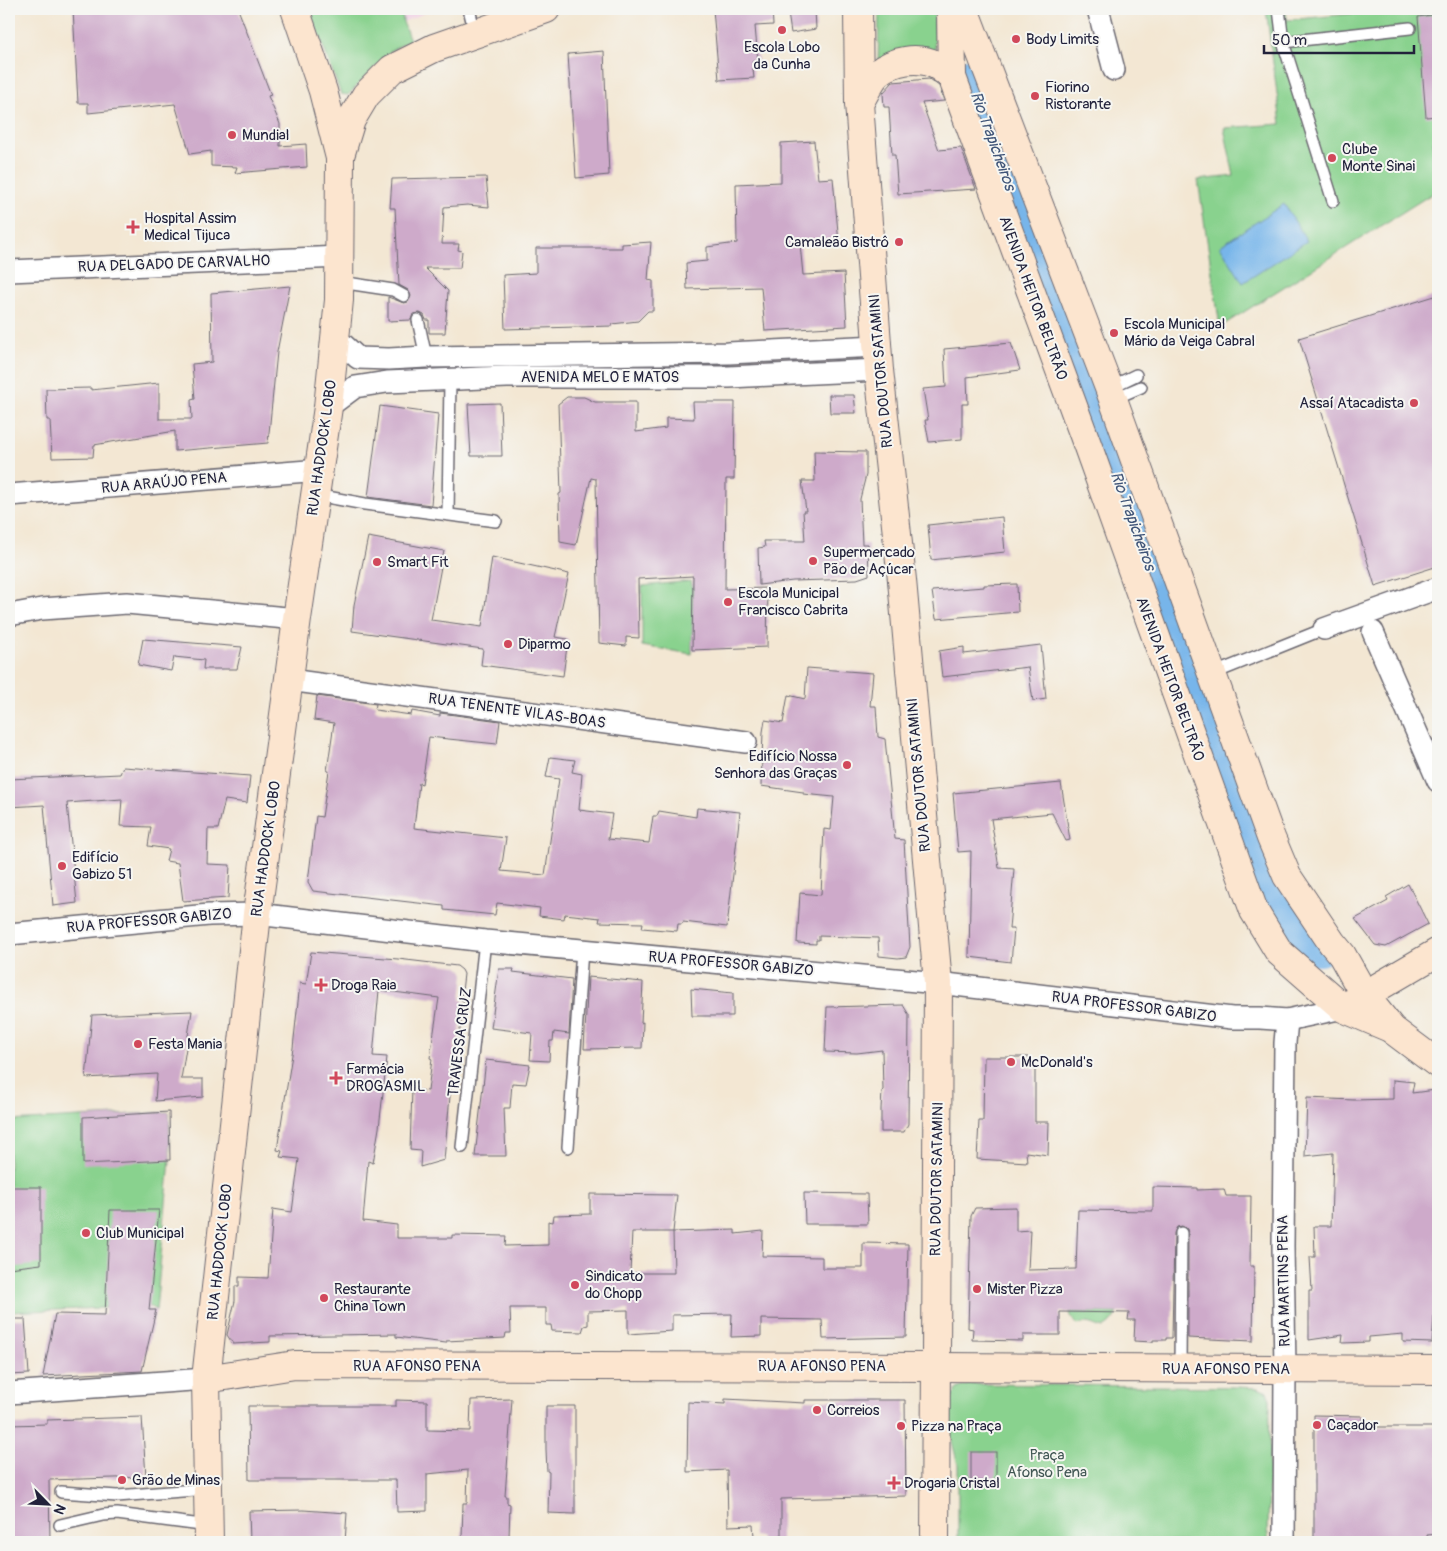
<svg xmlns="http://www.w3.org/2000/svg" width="1447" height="1551" font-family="Pangolin,sans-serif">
<rect width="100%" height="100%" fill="#f6f6f2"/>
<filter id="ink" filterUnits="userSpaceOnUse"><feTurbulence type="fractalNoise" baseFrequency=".02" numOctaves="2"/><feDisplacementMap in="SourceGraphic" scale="10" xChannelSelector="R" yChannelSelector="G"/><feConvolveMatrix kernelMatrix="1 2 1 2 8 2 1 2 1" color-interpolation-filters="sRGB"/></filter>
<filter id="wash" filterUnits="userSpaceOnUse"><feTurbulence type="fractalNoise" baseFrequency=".0096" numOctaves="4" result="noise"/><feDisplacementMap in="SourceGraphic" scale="20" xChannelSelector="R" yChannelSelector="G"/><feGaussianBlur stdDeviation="1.12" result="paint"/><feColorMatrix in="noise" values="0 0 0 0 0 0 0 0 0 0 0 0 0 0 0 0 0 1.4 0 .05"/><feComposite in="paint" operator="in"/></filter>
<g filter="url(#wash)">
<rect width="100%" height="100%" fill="#f3e7d3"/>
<!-- built -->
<path fill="#f1d0e4" d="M402,9H434L403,22Z"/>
<!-- green -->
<g fill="#89d28e" stroke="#567a64">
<path d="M309,9H402L403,22L410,40L391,51L348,95L341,94Z"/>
<path d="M879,9H934L935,58L878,66Z"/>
<path d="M1266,9H1286L1287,20L1381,11V9H1438V140L1433,141L1438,190L1220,327L1198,180L1234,176L1224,128L1281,124Z"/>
<path d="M691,581L693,590L692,654L642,646V586Z"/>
<path d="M169,1112L170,1160L156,1310L149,1306L9,1312V1121Z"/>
<path d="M1069,1312H1075L1118,1313L1109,1324L1103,1328C1093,1326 1088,1320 1078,1325L1070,1316Z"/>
<path d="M969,1384L1236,1387L1258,1388L1267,1392L1270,1399L1268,1542H958V1465L950,1434L951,1399L957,1389Z"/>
</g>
<!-- water -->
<path fill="#77b5ea" stroke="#4c6c92" d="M1284,204L1307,241L1243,283L1220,246Z"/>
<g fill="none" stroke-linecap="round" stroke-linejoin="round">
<!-- river -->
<path stroke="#77b5ea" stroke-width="36" d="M969,77L1267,886L1288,927L1319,948"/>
</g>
<g id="blocks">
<!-- building -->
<g fill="#ceaaca" fill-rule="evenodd">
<path d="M73,9H238L271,95L268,96L280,124V146L306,144L307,167L235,173L237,167L211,166V151L190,154L175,104L88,113V103H78Z"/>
<path d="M713,9H772L773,25L755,26L758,61H752L754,78L719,80Z"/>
<path d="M815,9L816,29L791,33L788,13Z"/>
<path d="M1438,14V116L1426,117L1418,17Z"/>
<path d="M604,51L609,175L576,178L568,54Z"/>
<path d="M929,79L939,86L944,101L922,103L939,150L961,148L976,189L898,194L895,155H892L889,107H884L883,93L893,82Z"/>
<path d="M814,141L818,179L833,178L839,243L800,244L803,275L844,273L847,326L765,331L761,287L687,289L686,263L707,261V247L737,243L736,184L781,182V143Z"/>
<path d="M486,177L489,207L467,205L444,207L442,244H459L458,250L462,251L460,268H425L448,291L445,333H429V320H426L424,315L420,313L413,314L411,320L388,321V297L404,303L408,302L411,296L408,290L399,285L395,208H390L392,179Z"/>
<path d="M651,242L648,280L653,281V311H648L638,321L612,324V326L505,329L503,275L536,273V248H622V244Z"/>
<path d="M290,286L277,352L268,443L175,451V431L94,445L93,457L52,458L50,420H47L46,389L91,388V390L159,383V419H192L191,400L195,399L192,364L212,362L211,293Z"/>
<path d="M1438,295V566L1375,586L1299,338Z"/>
<path d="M1011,343L1020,370L967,377L968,404H962V439L929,442L925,420H928L923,389L946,387L944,349Z"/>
<path d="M829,395H854L856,413H830Z"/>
<path d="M567,397H584L595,402H636V432L666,428V418L694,419L693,402H735L734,479H726L725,589L768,588L767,647L692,650L693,576L638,579L639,638L626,637V646L599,643L596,479L591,478L576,545L560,542L559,494L561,493L558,404Z"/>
<path d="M500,403L502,456H471L468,404Z"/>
<path d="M380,406L438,414L431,505L368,497Z"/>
<path d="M814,451L866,452V475L860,499L862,544H868L869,575L857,579L793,581L759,585L758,548L765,547L764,541H805L803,511H806L802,481H815Z"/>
<path d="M1002,517L1005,552L931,560L928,525Z"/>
<path d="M368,537L444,551L431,620L482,627L492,557L569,574L555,637L568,639L563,676L481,665L483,649L352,631L354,605Z"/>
<path d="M1017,584L1018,612L936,619L932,591L984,587V585Z"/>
<path d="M143,639L242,647L237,669H203L204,660L174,657L171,671L138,665Z"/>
<path d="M1041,645L1046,699L1033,701L1028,667L942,677L939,651L964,647V654Z"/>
<path d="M807,668L873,673L870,706H876L878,737L885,739L895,839L904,840L910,947L906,957L898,958L879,956L878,938L819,936V940H816V944L797,943L800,893L821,895L824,829L831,830L834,797L803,794V792L761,786L763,732L765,720L783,723L788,695L805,699Z"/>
<path d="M317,696L376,704L375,710L411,715L412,711L440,716V713L500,721L497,744L429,737L422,784L419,783L414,828L506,838L501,871L545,875L559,779L546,777L550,757L575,760L572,772L582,774L579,810L612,814L608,839L649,843L653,816H657L659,811L696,817L697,808L740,812L727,927L683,922L682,924H678L677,931L642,928L643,923L599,922L600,918L565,914L564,919L539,916L540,908L497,903L495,915L444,910V906L313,891L308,882L316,816L322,817L329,771H327L334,723L314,720Z"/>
<path d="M123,767L250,776L247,803L225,800L218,829H208L207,864L230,865L228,898L183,901L178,863L166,861L169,849L148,846L151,827L120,826L122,799L67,803L77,903L53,906L44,805L9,807V779L120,774Z"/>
<path d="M1061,783L1070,840L1066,841L1052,813L991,819L999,868L1014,869L1009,929H1014L1011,962L969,957L971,851L958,852L953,793Z"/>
<path d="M1408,884L1428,924L1386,947L1375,945L1355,919L1388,901L1386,897Z"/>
<path d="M311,952L398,959L457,966L462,970L464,974L461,1000L464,1001L458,1043H455L444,1160L420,1167L421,1151L410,1150L412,1089L428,1091L432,1059L430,1058L439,998L379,990L373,1056L387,1057L379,1128L373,1163L368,1161L363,1221L397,1225V1238H452V1235L506,1236L505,1246L548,1245V1221L553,1222L554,1215L590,1214V1194L677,1195L673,1232L735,1230V1234L763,1231L762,1256L822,1257V1268H863V1243L908,1244L906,1337L823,1339L822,1320L761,1319V1336L731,1337L732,1314L672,1315V1331L628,1334V1310L588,1311V1325L584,1326L582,1332L552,1331L551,1325H546V1308H510L511,1333H506L505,1338L446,1341V1343L396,1337V1334L270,1336V1342L233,1344L227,1335L235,1301V1286H239V1277L268,1278L273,1209L292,1212L299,1159L280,1157L282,1151L277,1150L293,1048L300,983L306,984ZM632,1232H673L674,1273H630Z"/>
<path d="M499,969H514L513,972L572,979L569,1034L554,1032L553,1041H550L549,1061L530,1060L532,1033L491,1028Z"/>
<path d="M588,977L643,982L641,1023L643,1022L642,1048L584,1049Z"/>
<path d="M691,989L733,993V1016H692Z"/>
<path d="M903,1005L909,1015L908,1124L904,1132H881V1109L882,1091L883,1090L882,1050L857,1053L825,1052L827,1007Z"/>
<path d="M192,1011L181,1079H203V1097L155,1101L157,1074L86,1078L92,1015Z"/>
<path d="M984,1057H1029L1028,1068H1035V1122H1049L1048,1155L1026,1152L1027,1162L977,1159L979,1121H983Z"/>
<path d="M486,1060L530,1065L526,1084L512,1083L510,1108H504L506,1156H475Z"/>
<path d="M1393,1080L1414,1082L1412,1093L1436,1090L1438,1099V1316H1434L1432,1343L1403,1342V1334L1369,1337V1342L1342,1343L1343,1335L1309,1340V1291H1312L1310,1257H1315L1314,1226H1331L1333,1153L1305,1156L1307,1098L1354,1100L1393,1099Z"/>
<path d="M169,1112L170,1160L83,1164V1117Z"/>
<path d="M9,1187H41V1264L9,1268Z"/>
<path d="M1153,1187L1197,1188V1190L1224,1189L1226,1196H1251L1250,1266H1254L1253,1341L1188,1338V1233L1187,1229L1182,1226L1177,1227L1174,1233L1172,1338H1166V1340H1153V1342L1134,1341L1135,1320H1128L1129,1313L1060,1312V1335H1023V1341L972,1340L973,1329L968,1328L971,1216L975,1208L1016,1207V1231L1030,1230L1028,1270L1076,1269L1078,1210L1153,1211Z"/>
<path d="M804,1193L867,1194L868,1224H805Z"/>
<path d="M110,1210H159L149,1310H156L142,1371L43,1376L55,1314L105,1315Z"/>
<path d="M9,1319H25L29,1374L9,1375Z"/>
<path d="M512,1399L505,1496H507V1503L510,1504L509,1538H462L463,1503H467L468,1470L427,1474V1511L397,1512L396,1480H249L248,1406H396V1400L427,1401V1430L470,1431L471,1400Z"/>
<path d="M725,1399L805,1403V1400H905L906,1496L781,1499V1542H761V1537L754,1536L753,1525L728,1526L727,1470L687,1472L688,1402L725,1404Z"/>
<path d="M546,1406H575V1514L548,1513L549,1472L547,1471L546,1449Z"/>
<path d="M1314,1415L1362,1416V1427H1438V1534L1427,1535L1428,1542H1314Z"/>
<path d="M142,1417L146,1477L49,1480L50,1542H9V1425L47,1424V1420Z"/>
<rect x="971" y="1452" width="25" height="29"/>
<path d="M303,1510L347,1513L345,1542H250L249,1511Z"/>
</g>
</g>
</g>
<g filter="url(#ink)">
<use href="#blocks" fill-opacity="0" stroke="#6b6770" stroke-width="1"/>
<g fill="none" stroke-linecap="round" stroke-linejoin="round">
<!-- lane casing -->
<g stroke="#6b6770" stroke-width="14">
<g id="lane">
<path d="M469,9L475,33"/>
<path d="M1279,9L1283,42L1333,201"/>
<path d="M1283,42L1410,28"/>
<path d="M340,282L393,290L404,296"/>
<path d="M418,320L426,357"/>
<path d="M1109,388L1136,375"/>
<path d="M1113,399L1141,387"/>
<path d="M316,495L365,504L496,521"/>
<path d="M448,514L450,380"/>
<path d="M1212,674L1324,629"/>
<path d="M462,1147L485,941"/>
<path d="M568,1147L582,950"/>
<path d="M1180,1369L1181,1233"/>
<path d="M61,1492L117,1496L208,1489"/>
<path d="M60,1525L103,1515L117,1514L209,1526"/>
</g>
</g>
<!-- street casing -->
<g stroke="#6b6770" stroke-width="24">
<g id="street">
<path d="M1098,9L1114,70"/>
<path d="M9,271L340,257"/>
<path d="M336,338L358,358L389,359L426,357L728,353L878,346"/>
<path d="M328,407L355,387L387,382L507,377H729L879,370"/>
<path d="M9,495L320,470"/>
<path d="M9,615L42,609L127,603L297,619"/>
<path d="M1324,629L1438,588"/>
<path d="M1373,632L1438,781"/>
<path d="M289,680L746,742"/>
<path d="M9,934L209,915L257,914L485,941L938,983L1232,1018H1260L1287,1020L1343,1008"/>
<path d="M9,1393L206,1379"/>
<path d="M1284,1542L1285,1369L1283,1246L1285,1043L1287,1020"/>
</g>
</g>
<!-- secondary casing -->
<g stroke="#6b6770" stroke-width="30">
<g id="secondary">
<path d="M858,9L859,103L879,370L902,580L938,983L935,1542"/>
<path d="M951,9L952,77L1087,444L1254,911L1279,952L1343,1008L1390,1028L1438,1064"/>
<path d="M964,9L1109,388L1271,838L1287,876L1332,943L1342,955L1365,996L1390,1027"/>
<path d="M859,103C865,94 870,80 878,73C893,60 918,56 936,65C942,68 947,73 952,77"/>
<path d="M340,156L351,120L366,95L392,69L434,48L546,9"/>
<path d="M1351,1003L1438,952"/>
<path d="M206,1379L295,1365L935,1367L1438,1370"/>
<path d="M209,1542L206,1379L257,914L297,619L328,407L339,300L340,158L323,91L295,9"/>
</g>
</g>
<!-- lane -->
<use href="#lane" stroke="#fff" stroke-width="11"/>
<!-- street -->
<use href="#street" stroke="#fff" stroke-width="21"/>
<!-- secondary -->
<use href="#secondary" stroke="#fce5cf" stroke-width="28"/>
</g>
</g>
<!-- markers -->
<g fill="#d1495b" stroke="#f6f6f2" stroke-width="2">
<circle cx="782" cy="30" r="5"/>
<circle cx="1016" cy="39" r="5"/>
<circle cx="1035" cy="96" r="5"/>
<circle cx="232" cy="135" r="5"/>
<circle cx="1332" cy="158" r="5"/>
<path d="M130.5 219.5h5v5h5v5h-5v5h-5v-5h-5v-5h5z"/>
<circle cx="899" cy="242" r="5"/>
<circle cx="1114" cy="333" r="5"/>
<circle cx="1414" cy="403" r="5"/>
<circle cx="813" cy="561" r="5"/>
<circle cx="377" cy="562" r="5"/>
<circle cx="728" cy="602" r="5"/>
<circle cx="508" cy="644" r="5"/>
<circle cx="847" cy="765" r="5"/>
<circle cx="62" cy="866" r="5"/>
<path d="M318.5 977.5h5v5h5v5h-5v5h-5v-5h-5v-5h5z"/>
<circle cx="138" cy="1044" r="5"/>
<circle cx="1011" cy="1062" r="5"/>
<path d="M333.5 1070.5h5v5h5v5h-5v5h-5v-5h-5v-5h5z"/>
<circle cx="86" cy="1233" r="5"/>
<circle cx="575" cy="1285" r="5"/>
<circle cx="977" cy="1289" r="5"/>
<circle cx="324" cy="1298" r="5"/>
<circle cx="817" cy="1410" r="5"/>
<circle cx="1317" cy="1425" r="5"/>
<circle cx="901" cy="1426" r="5"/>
<circle cx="122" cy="1480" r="5"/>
<path d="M891.5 1475.5h5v5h5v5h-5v5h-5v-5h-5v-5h5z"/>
</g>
<g text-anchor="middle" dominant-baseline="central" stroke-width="4" stroke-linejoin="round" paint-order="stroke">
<!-- poi labels -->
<g font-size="15" fill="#22223b" stroke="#f6f6f2" text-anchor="start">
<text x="1026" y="39">Body Limits</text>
<text x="782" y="47" text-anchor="middle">Escola Lobo<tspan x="782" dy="17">da Cunha</tspan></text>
<text x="1045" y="87">Fiorino<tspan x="1045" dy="17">Ristorante</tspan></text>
<text x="242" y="135">Mundial</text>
<text x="1342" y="149">Clube<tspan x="1342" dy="17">Monte Sinai</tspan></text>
<text x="144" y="218">Hospital Assim<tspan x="144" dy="17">Medical Tijuca</tspan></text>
<text x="889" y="242" text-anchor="end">Camaleão Bistrô</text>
<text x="1124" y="324">Escola Municipal<tspan x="1124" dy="17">Mário da Veiga Cabral</tspan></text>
<text x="1404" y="403" text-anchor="end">Assaí Atacadista</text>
<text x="823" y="552">Supermercado<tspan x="823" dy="17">Pão de Açúcar</tspan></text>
<text x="387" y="562">Smart Fit</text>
<text x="738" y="593">Escola Municipal<tspan x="738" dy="17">Francisco Cabrita</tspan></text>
<text x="518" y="644">Diparmo</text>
<text x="837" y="756" text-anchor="end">Edifício Nossa<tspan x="837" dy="17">Senhora das Graças</tspan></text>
<text x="72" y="857">Edifício<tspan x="72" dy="17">Gabizo 51</tspan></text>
<text x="331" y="985">Droga Raia</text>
<text x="148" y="1044">Festa Mania</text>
<text x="1021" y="1062">McDonald's</text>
<text x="346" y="1069">Farmácia<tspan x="346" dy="17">DROGASMIL</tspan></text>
<text x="96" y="1233">Club Municipal</text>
<text x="585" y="1276">Sindicato<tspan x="585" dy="17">do Chopp</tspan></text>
<text x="334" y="1289">Restaurante<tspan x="334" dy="17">China Town</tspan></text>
<text x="987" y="1289">Mister Pizza</text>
<text x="827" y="1410">Correios</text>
<text x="1327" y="1425">Caçador</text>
<text x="911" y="1426">Pizza na Praça</text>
<text x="132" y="1480">Grão de Minas</text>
<text x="904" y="1483">Drogaria Cristal</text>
</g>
<!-- street labels -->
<g font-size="15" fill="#22223b" stroke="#f6f6f2">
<text transform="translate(174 264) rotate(-2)">RUA DELGADO DE CARVALHO</text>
<text transform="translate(1033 298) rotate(70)">AVENIDA HEITOR BELTRÃO</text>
<text transform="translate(881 371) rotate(-95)">RUA DOUTOR SATAMINI</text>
<text x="600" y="377">AVENIDA MELO E MATOS</text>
<text transform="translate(322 448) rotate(-82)">RUA HADDOCK LOBO</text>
<text transform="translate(164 483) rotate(-5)">RUA ARAÚJO PENA</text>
<text transform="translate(1170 679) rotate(70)">AVENIDA HEITOR BELTRÃO</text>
<text transform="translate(517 711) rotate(8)">RUA TENENTE VILAS-BOAS</text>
<text transform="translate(919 775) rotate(-95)">RUA DOUTOR SATAMINI</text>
<text transform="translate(266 849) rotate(-82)">RUA HADDOCK LOBO</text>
<text transform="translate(149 921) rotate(-5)">RUA PROFESSOR GABIZO</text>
<text transform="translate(731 964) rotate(5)">RUA PROFESSOR GABIZO</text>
<text transform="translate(1134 1007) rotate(7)">RUA PROFESSOR GABIZO</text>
<text transform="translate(460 1042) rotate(-83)">TRAVESSA CRUZ</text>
<text transform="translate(937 1179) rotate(-89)">RUA DOUTOR SATAMINI</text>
<text transform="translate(220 1252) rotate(-84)">RUA HADDOCK LOBO</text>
<text transform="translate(1284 1281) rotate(-91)">RUA MARTINS PENA</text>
<text x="417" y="1366">RUA AFONSO PENA</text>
<text x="822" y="1366">RUA AFONSO PENA</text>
<text x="1226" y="1369">RUA AFONSO PENA</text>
</g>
<!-- park labels -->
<g font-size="15" fill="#415754" stroke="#f6f6f2">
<text x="1047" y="1455">Praça<tspan x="1047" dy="17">Afonso Pena</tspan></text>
</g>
<!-- water labels -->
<g font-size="16" font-style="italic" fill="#405578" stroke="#f6f6f2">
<text transform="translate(993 141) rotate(70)">Rio Trapicheiros</text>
<text transform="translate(1133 521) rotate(70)">Rio Trapicheiros</text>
</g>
</g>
<!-- margin -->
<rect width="1447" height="1551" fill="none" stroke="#f6f6f2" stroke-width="30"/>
<!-- north arrow -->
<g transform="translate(48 1504) rotate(114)" stroke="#f6f6f2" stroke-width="4" paint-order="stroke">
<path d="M0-4L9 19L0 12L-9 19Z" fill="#22223b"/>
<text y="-8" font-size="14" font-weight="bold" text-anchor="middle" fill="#22223b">N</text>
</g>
<!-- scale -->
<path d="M1264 45v8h150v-8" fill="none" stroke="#22223b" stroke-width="2.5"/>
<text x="1272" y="45" font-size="15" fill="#22223b" stroke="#f6f6f2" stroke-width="4" paint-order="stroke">50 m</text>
</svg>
